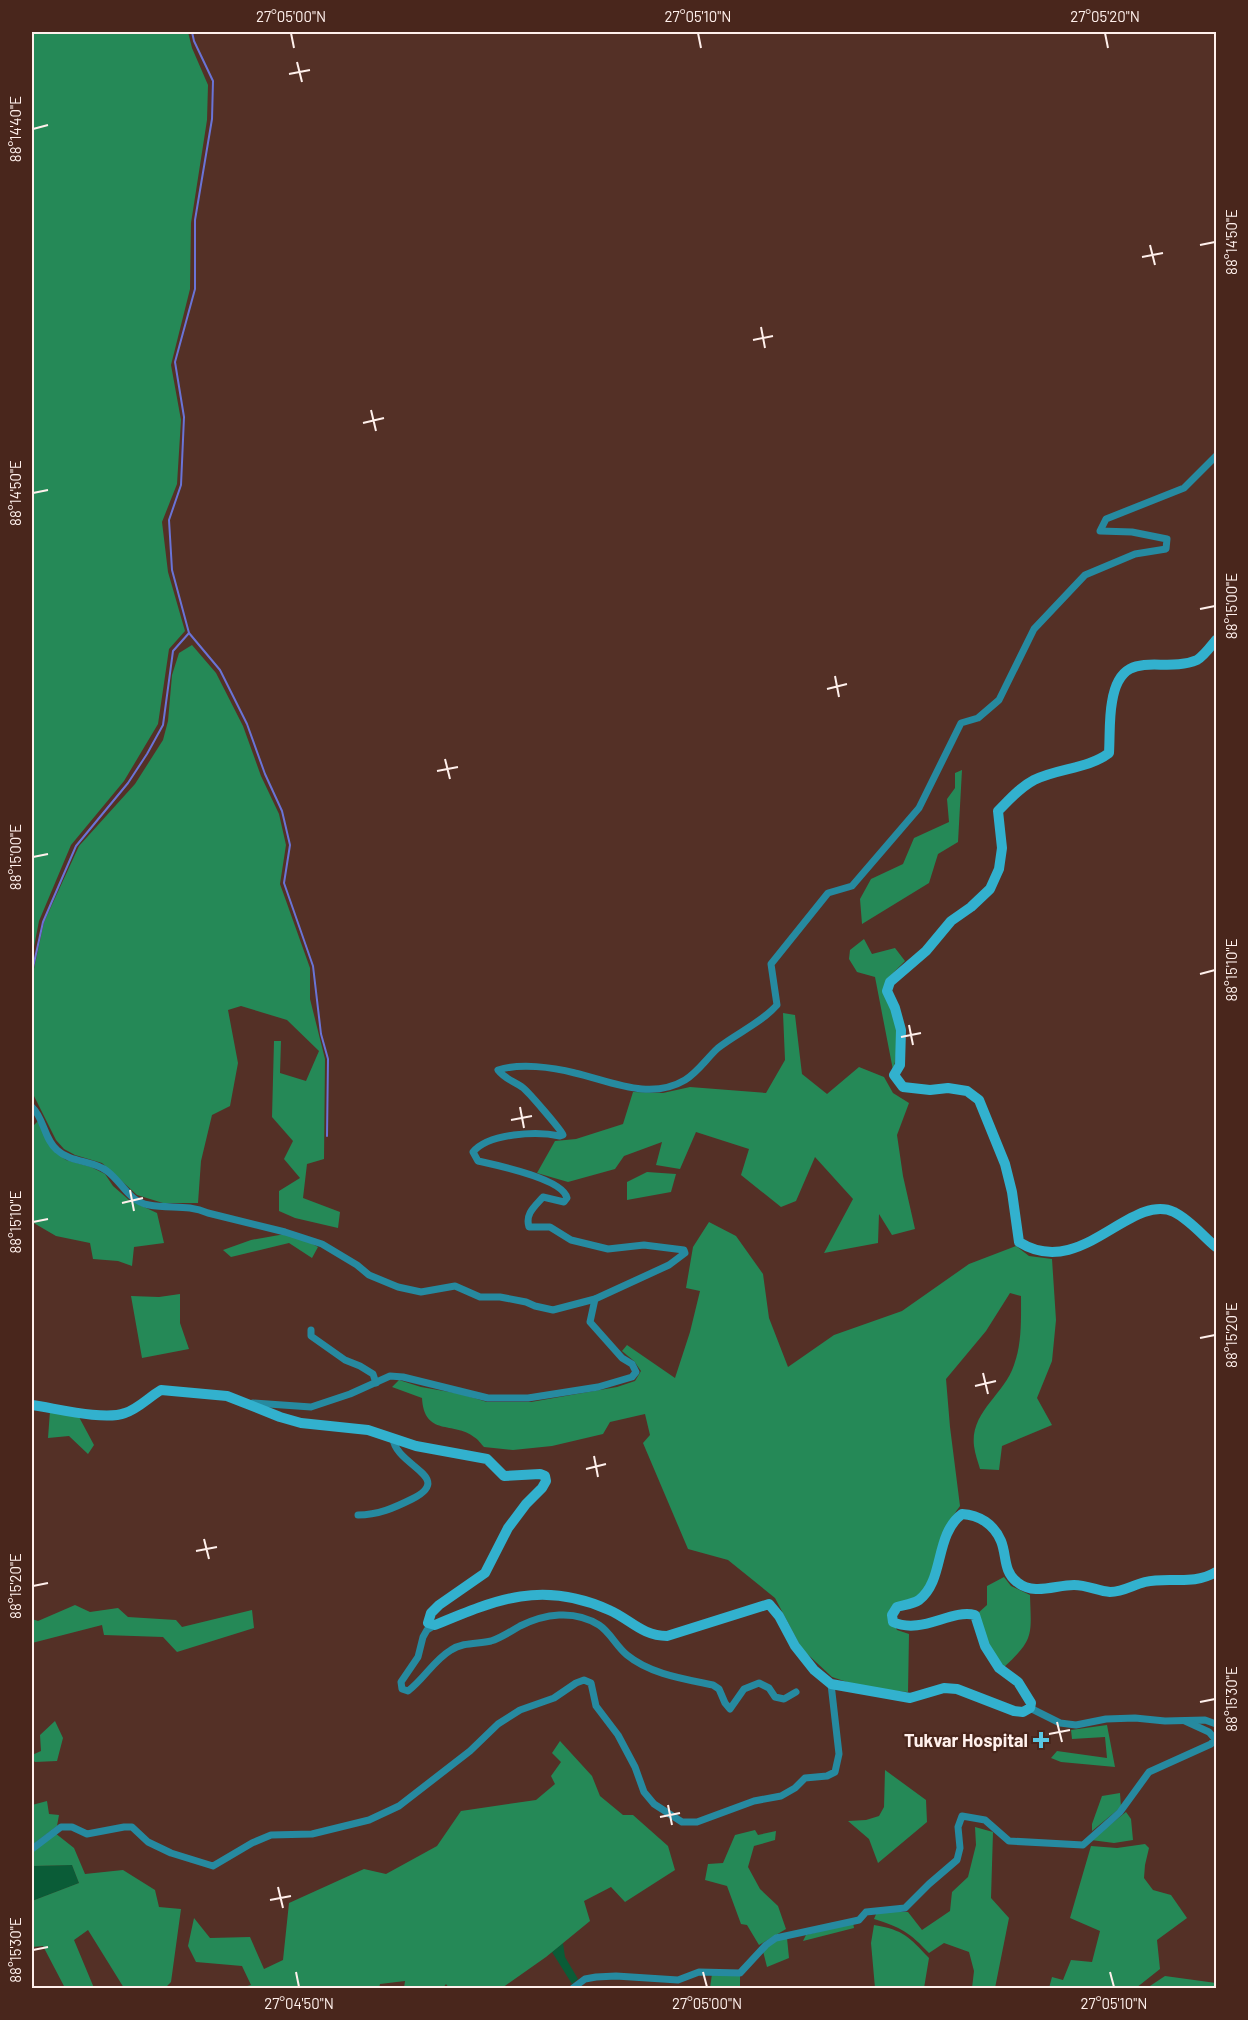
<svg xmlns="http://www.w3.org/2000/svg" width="1248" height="2020" font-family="Barlow,sans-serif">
<rect width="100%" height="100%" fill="#543026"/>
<!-- green -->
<g fill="#0a5c37">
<path d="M72,1865L79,1883L32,1901V1866Z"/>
<path d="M563,1943L565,1957L578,1979L572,1984L552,1952Z"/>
</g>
<!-- forest -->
<g fill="#258957">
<path d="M32,32H188L192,48L208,85L207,120L191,223L190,289L171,365L181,420L177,484L162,522L168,572L185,631L169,649L158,724L124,781L71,845L39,921L32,957Z"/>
<path d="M192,645L216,673L243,726L261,776L279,814L286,845L280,884L310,968V999L325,1059L324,1159L307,1164L303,1198L340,1212L338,1228L295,1218L279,1211V1191L300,1178L284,1159L293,1141L272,1117L274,1041H281L280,1073L306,1081L319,1051L287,1020L241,1006L228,1010L238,1063L230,1106L212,1115L201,1161L198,1203H163L137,1195L102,1163L75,1155L64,1149L56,1140L32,1092V978L44,922L79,846L135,784L163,740L168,721L172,675L179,653Z"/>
<path d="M962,770L958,842L938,854L929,883L862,924L860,899L871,879L903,864L914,838L949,822L947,799L955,788V773Z"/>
<path d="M864,939L872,954L895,948L905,961L887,979C893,1010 902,1039 893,1070L875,977L857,972L849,959L850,950Z"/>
<path d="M783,1013L795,1015L802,1074L827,1094L859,1067L884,1077L893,1093L909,1103L897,1135L903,1176L915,1229L892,1235L879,1214L878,1243L824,1253L853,1199L815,1157L796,1201L781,1207L741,1175L749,1149L696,1132L680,1169L656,1165L662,1142L624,1156L615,1169L568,1182L537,1173L555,1141L576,1139L623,1124L633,1092L663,1093L690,1087L766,1093L785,1060Z"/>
<path d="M38,1121L55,1152L66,1160L91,1167L105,1174L113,1186L129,1200L157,1213L164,1243L134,1247L132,1266L118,1261L93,1259L90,1243L56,1236L32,1222V1127Z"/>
<path d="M647,1172L676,1174L671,1192L627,1200V1182Z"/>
<path d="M709,1222L736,1236L763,1274L769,1318L788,1367L834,1335L902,1311L969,1264L1016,1246L1029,1256L1052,1259L1056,1320L1052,1361L1037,1398L1052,1425L1002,1446L999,1470L980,1469C978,1462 975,1454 974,1446C970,1412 1004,1395 1014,1365C1022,1343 1021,1319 1021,1296L1010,1293L986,1331L946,1379L950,1427L960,1506C942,1529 940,1558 927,1583C920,1598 903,1608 891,1619L897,1630L909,1634L908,1692L884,1690L850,1683L832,1677L802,1649L775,1598L728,1560L688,1549L643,1443L650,1435L645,1414L610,1422L603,1434L552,1446L513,1450L484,1447C481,1444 478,1439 474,1437C454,1421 424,1437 422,1398L392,1387L399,1380L421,1387L461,1394L487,1402H531L617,1387L635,1381L641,1371L634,1361L622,1351L627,1345L675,1378L690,1332L700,1291L686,1288L693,1247Z"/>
<path d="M285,1234L305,1240L318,1247L312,1258L289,1243L231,1257L223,1250L251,1240Z"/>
<path d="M180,1294V1323L189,1349L142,1358L131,1296L159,1297Z"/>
<path d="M50,1411L79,1417L94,1445L88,1454L69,1436L48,1438Z"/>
<path d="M1004,1577L1011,1586L1030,1595C1031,1634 1035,1639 1004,1667L990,1647L977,1614L987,1605V1586Z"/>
<path d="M75,1605L90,1612L118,1608L128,1617L176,1620L182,1627L252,1610L254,1628L177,1652L163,1637L104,1635L102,1625L32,1643V1619L38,1621Z"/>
<path d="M55,1721L63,1738L57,1761L35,1762L32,1759V1755L41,1751L40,1735Z"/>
<path d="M1107,1725L1115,1767L1061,1762L1051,1758L1057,1751L1107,1758L1105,1737L1072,1739L1071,1730Z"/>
<path d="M560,1741L592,1776L600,1796L623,1815H633L668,1846L675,1870L625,1902L611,1887L584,1901L590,1921L546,1957L502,1988H449L446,1984L443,1988H404L405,1981L380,1984L379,1988H240L251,1985L242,1966L196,1962L188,1946L194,1918L210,1938L250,1937L264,1969L283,1960L289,1903L364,1869L386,1874L437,1846L461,1811L536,1800L555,1784L551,1776L561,1762L552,1753Z"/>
<path d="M885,1770L926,1800L927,1822L878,1863L869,1839L848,1821L866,1820L879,1816L884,1807Z"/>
<path d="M1120,1793L1121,1807L1092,1831V1824L1102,1796Z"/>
<path d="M47,1801L49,1814L59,1815L57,1826L32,1845V1805Z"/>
<path d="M1126,1812L1131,1819L1133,1840L1114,1843L1091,1840Z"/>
<path d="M975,1827L993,1832L991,1898L1009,1918L995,1988H972L974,1971L969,1952L944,1943L929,1953C910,1933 901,1927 874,1919L877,1912H908L922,1930L950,1911L952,1892L968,1877L976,1845Z"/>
<path d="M755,1830L758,1835L776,1831L775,1840L754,1846L748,1867L760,1889L778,1906L786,1929L759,1945L747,1925L741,1924L727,1886L705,1880L708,1864L723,1863L735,1835Z"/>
<path d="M55,1833L74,1848L85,1874L123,1870L155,1890L159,1907L181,1909L171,1982L165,1988H124L88,1930L74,1940L94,1988H65L43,1946L32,1947V1901L79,1883L72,1865L32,1866V1852Z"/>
<path d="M1145,1844L1149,1848L1145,1865L1144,1878L1153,1890L1171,1895L1187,1918L1157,1940L1160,1969L1136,1988H1049L1052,1977L1063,1980L1071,1960L1092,1962L1100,1931L1070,1918L1091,1846L1117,1848Z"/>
<path d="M853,1923L854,1928L803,1941L806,1935Z"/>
<path d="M874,1925C904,1930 909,1937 929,1958L924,1988H875L871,1943Z"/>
<path d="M787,1938L789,1958L767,1967L763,1951L776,1940Z"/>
<path d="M712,1974L740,1976V1988H710Z"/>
<path d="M1165,1976L1216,1983V1988H1147Z"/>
</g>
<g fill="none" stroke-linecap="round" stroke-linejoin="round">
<!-- stream -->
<g stroke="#6a73d6" stroke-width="2">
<path d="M192,32L194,41L213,81L212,119L195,220V289L175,362L184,417L181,485L169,520L172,570L189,633L220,670L247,724L265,774L282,811L290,845L284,883L313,966L321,1034L328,1059L327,1136"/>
<path d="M32,972L43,922L76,846L128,783L147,754L163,725L173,651L189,633"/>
</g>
<!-- street -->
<g stroke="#268aa0" stroke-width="7">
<path d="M32,1107C44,1118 44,1139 57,1150C71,1163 93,1160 107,1171C123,1183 128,1201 149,1205C171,1209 187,1204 208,1213L285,1232L322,1244L357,1265L369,1275L398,1287L421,1292L455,1286L480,1297H500L526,1302L535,1306L553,1310L595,1299L669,1265L685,1253L684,1250L644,1245L608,1249L571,1240L550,1227H529C525,1214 534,1207 543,1197L564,1202L567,1198C563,1179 496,1165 478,1161L473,1152C489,1133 537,1131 560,1136L563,1135C562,1131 527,1090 522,1087C513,1081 505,1079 498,1070C520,1063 552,1067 575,1073C610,1081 650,1101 685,1080C698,1072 707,1058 718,1048C737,1033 761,1023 777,1005L771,964L828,893L852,886L919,808L961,723L978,718L999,700L1034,629L1085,575L1135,554L1166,549L1167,539L1132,532L1100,531L1106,519L1184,488L1216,456"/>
<path d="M311,1330V1336L345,1360L360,1366L373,1374L376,1383"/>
<path d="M253,1403L311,1407L350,1394L390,1376L403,1377L488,1398H528L598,1387L632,1377L636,1372L632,1364L622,1358L590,1322L595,1299"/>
<path d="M358,1515C378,1515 394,1508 412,1499C456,1477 395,1466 393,1438"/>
<path d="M435,1625L427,1630L423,1637L418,1657L401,1682L402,1689L408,1691C424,1679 434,1660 451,1650C463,1642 478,1644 491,1641C501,1638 511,1631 520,1626C544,1614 574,1609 599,1625C610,1632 616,1646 627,1655C650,1674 684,1679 713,1685L719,1689L725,1703L730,1709L744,1689L759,1683L769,1688L775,1697L784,1699L796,1692"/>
<path d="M1030,1708L1060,1723L1076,1725L1106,1719L1135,1718L1165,1721L1205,1720L1216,1724"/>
<path d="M32,1849L61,1827H72L87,1834L124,1827H132L148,1842L171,1853L213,1866L252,1843L271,1835L312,1834L369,1820L399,1806L470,1751L498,1724L520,1710L554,1698L576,1683L584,1680L591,1683L596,1706L618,1735L635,1767L644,1792L654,1804L682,1822H697L754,1801L781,1796L795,1788L805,1778L827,1776L835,1772L839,1754L831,1684"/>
<path d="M573,1988L585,1979L596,1977L616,1976L678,1980L699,1972L740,1973L766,1945L776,1938L859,1920L866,1912L905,1908L929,1884L957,1860L960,1848L958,1827L962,1816L985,1820L1009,1841L1083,1845L1120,1812L1149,1772L1211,1744L1215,1739L1209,1732L1185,1721"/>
</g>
<!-- secondary -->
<g stroke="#32b1ce" stroke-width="10">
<path d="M1216,640C1211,646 1204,656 1197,660C1162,675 1121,644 1112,702C1109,718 1110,736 1109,753C1088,769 1058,768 1034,780C1019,788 1009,800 998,811L1002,848L999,869L990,889L971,907L951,921L926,951L890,982L887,991L895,1008L901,1030L900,1065L894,1075L903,1087L930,1090L948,1088L967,1091L979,1100L1005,1164L1012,1192L1019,1242C1081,1281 1130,1192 1174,1212C1190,1220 1203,1236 1216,1247"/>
<path d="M32,1405C55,1408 104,1421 125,1413C138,1409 149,1397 161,1390L227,1396L280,1417L301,1423L368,1430L416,1446L487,1459L504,1476L540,1474L545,1476L546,1481L542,1488L526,1504L508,1528L485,1573L439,1605L431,1613L428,1623L435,1625C497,1599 543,1580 609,1610C630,1619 642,1636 667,1636L769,1604L779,1616L795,1646L814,1670L831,1684L910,1698L944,1688L957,1689L1014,1711L1023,1712L1030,1708L1031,1703L1018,1682L999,1668L985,1646L975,1615C950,1609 922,1635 893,1622L892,1615L897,1607C904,1605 913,1604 919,1600C945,1580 934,1535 962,1514C979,1515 994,1524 1001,1541C1007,1556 1003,1571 1017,1582C1034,1596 1055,1585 1074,1585C1087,1585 1098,1591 1110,1592C1123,1592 1133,1585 1145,1582C1170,1576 1192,1586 1216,1572"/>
</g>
</g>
<!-- ticks -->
<path fill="none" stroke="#fff0ec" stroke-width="2" d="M291,33L294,48M698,33L701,48M1105,33L1108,48M297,62L302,82M289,74L310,70M33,129L48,125M1150,245L1155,265M1200,245L1215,242M1142,257L1163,253M761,327L765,348M753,340L773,336M371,410L376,431M363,423L384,418M33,493L48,490M1200,609L1215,606M835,676L839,697M827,689L847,684M445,759L450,779M437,771L458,767M33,857L48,854M1200,974L1215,970M909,1025L913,1045M901,1037L921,1033M520,1107L524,1128M511,1120L532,1116M130,1190L134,1211M122,1203L143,1198M33,1222L48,1219M1200,1338L1215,1335M983,1373L988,1394M975,1386L996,1381M594,1456L598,1477M586,1469L606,1464M204,1539L209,1559M196,1551L217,1547M33,1586L48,1583M1200,1702L1215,1699M1057,1722L1062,1742M1049,1734L1070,1730M668,1805L672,1825M660,1817L680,1813M278,1887L283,1908M270,1900L291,1896M33,1950L48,1947M296,1972L299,1987M703,1972L707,1987M1110,1972L1114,1987"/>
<!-- markers -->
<path fill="#59c8e4" stroke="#49261c" stroke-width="2" d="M1038 1731h6v6h6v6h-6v6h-6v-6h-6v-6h6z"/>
<g text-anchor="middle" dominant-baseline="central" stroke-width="4.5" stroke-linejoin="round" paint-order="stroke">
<!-- poi labels -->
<g font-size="18" font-weight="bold" fill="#fff0ec" stroke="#49261c" text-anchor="end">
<text x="1028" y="1740">Tukvar Hospital</text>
</g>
</g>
<!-- border -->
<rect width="1248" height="2020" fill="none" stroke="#49261c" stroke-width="66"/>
<rect x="33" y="33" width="1182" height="1954" fill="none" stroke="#fff0ec" stroke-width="2"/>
<g font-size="15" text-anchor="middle" fill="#fff0ec">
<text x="291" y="22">27°05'00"N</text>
<text x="698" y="22">27°05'10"N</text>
<text x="1105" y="22">27°05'20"N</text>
<text transform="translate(16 129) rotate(-90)" y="5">88°14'40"E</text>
<text transform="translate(1232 242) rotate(-90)" y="5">88°14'50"E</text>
<text transform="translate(16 493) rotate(-90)" y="5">88°14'50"E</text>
<text transform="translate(1232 606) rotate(-90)" y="5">88°15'00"E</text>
<text transform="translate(16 857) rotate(-90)" y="5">88°15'00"E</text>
<text transform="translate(1232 970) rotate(-90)" y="5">88°15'10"E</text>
<text transform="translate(16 1222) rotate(-90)" y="5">88°15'10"E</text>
<text transform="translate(1232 1335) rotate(-90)" y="5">88°15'20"E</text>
<text transform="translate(16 1586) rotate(-90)" y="5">88°15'20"E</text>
<text transform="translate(1232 1699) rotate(-90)" y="5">88°15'30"E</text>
<text transform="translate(16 1950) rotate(-90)" y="5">88°15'30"E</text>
<text x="299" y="2009">27°04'50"N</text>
<text x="707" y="2009">27°05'00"N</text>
<text x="1114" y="2009">27°05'10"N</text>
</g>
</svg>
